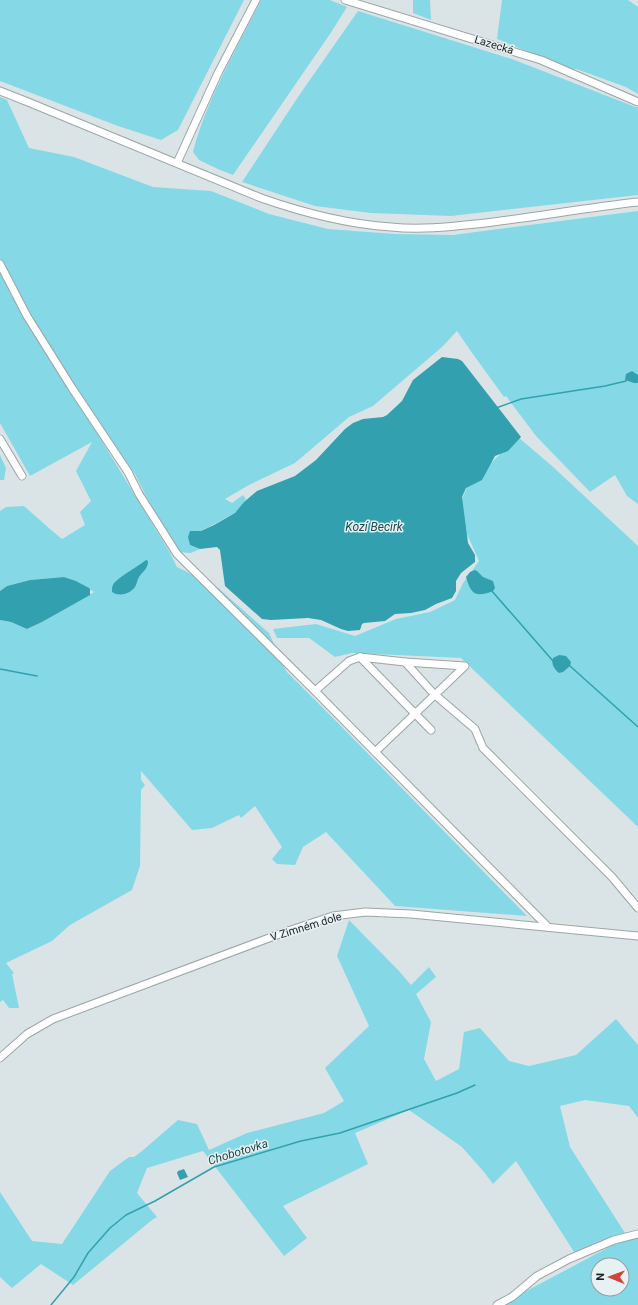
<svg xmlns="http://www.w3.org/2000/svg" width="638" height="1305" font-family="Roboto,sans-serif">
<rect width="100%" height="100%" fill="#dae4e6"/>
<!-- green -->
<g fill="#85d9e6" fill-rule="evenodd">
<path d="M0,0H244L178,130L161,140L118,126L0,81Z"/>
<path d="M261,0H330L347,7L330,34L233,175L220,170L199,160L193,152C207,98 237,49 261,0Z"/>
<path d="M413,0H430L431,20L413,13Z"/>
<path d="M502,0H628L638,7V94L626,87L576,69L572,70L497,39Z"/>
<path d="M358,11L512,59L638,108V195L451,216L371,213L315,206L242,182L300,94Z"/>
<path d="M0,97L7,100L29,148L74,157L153,187L211,191L269,214L328,229L395,234L453,235L638,211V504L627,496L615,475L590,492L536,436L506,396L504,397L470,350L457,331L442,347L373,406L349,417L295,463L249,485L225,499L232,503L243,495L246,499L239,509L235,513L201,531H190V545L200,549L191,553L177,552L158,520L135,474L105,435L100,438L169,551L177,567L217,587L269,633L286,671L339,724L527,916L395,906L326,832L303,847L295,865L277,864L272,859L282,847L255,806L241,818L239,815L212,828L192,830L141,771V780L145,785L141,790L140,866L132,890L70,925L52,941L6,963L14,973L12,974L19,1008H9L3,1000L0,1002V620L11,622L27,629L42,622L94,592L76,581L64,577L30,580L7,586L0,591V511L6,507L24,506L50,529L62,539L85,525L80,512L91,501L76,471L92,442L30,476L0,423Z"/>
<path d="M518,437L552,466L638,546V827L461,658L352,653L335,657L309,638H277L273,629L316,624L355,636L396,619L430,612L455,600L463,583L479,561L463,525L461,501L468,485Z"/>
<path d="M0,455L6,468L4,480H0Z"/>
<path d="M349,920L399,971L411,985L429,967L436,977L416,994L431,1022L424,1059L436,1081L459,1069L464,1032L480,1028L509,1061L529,1066L576,1055L616,1019L638,1045V1118L629,1106L585,1100L560,1106L570,1147L625,1233L576,1255L516,1161L493,1184L484,1172L462,1147L409,1110L355,1133L368,1164L283,1206L307,1238L284,1256L203,1151L147,1168L137,1193L157,1217L152,1220L73,1285L41,1264L12,1288L0,1277V1192L32,1241L62,1244L110,1171L129,1157H134L142,1151L178,1120L197,1124L209,1150L247,1133L324,1113L344,1101L325,1068L369,1026L337,956Z"/>
<path d="M638,1235V1305H500L630,1236ZM598,1265H622V1289H598Z"/>
</g>
<!-- water -->
<g fill="#32a0af">
<path d="M442,357L458,359L462,361L521,437L508,451L495,456L482,480L466,488L462,497L468,543L475,555V562L461,573L456,581V591L452,598L436,604L425,610L411,613L395,614L385,621L364,623L362,624L360,630L348,631L341,629L321,620L308,618L271,620L262,619L225,586L220,550L217,547L200,549L190,545L188,537L190,531H201L214,525L235,513L244,502L257,491L295,476L316,460L345,429L353,423L363,419L383,417L387,415L402,401L413,380Z"/>
<path d="M632,371L638,375V383H634L625,380L626,374Z"/>
<path d="M146,560L148,561C148,569 143,571 139,577C137,580 137,584 135,587C130,594 119,597 112,592C112,590 112,586 113,585C115,579 139,566 146,560Z"/>
<path d="M475,570L477,571L483,577L493,581L495,588L493,591C475,598 471,594 466,577L470,572Z"/>
<path d="M64,577L76,581L89,588L90,589V595L42,622L27,629L11,622L0,620V591L7,586L30,580Z"/>
<path d="M559,655L566,656L571,662L570,666L563,672L559,673C554,669 551,664 553,658Z"/>
<path d="M184,1169L188,1177L180,1180L177,1173L178,1171Z"/>
</g>
<g fill="none" stroke-linecap="round" stroke-linejoin="round">
<!-- stream -->
<g stroke="#32a0af" stroke-width="1.5">
<path d="M496,408L521,399L605,386L626,381"/>
<path d="M491,590L553,661"/>
<path d="M570,666L638,727"/>
<path d="M0,669L37,676"/>
<path d="M51,1305L74,1277L88,1253L110,1228L126,1215L155,1201L214,1167L301,1141L340,1133L457,1093L475,1085"/>
</g>
<!-- minor casing -->
<g stroke="#9ba5a6" stroke-width="9">
<g id="minor">
<path d="M345,0L541,60L638,102"/>
<path d="M0,91L28,102L261,198C304,213 345,224 391,227C419,230 448,227 476,224C530,218 584,208 638,202"/>
<path d="M177,163L218,73L256,0"/>
<path d="M0,264L27,316L72,388L128,472L139,494L177,554L315,691L548,927"/>
<path d="M0,439L22,476"/>
<path d="M360,657L431,730"/>
<path d="M315,691L349,661L360,657L405,662L434,694L475,729L483,748L612,877L638,908"/>
<path d="M375,752L465,666L405,662"/>
<path d="M0,1058L27,1034L53,1019L285,932L333,916L365,912L411,914L638,936"/>
<path d="M497,1305L512,1297L537,1276L569,1259L614,1240L638,1234"/>
</g>
</g>
<!-- minor -->
<use href="#minor" stroke="#fff" stroke-width="7"/>
</g>
<g text-anchor="middle" dominant-baseline="central" stroke-width="3" stroke-linejoin="round" paint-order="stroke">
<!-- street labels -->
<g font-size="11" fill="#1c2021" stroke="#e7f1f3">
<text transform="translate(494 45) rotate(17)">Lazecká</text>
<text transform="translate(306 927) rotate(-17)">V Zimném dole</text>
</g>
<!-- water labels -->
<g font-size="12" font-style="italic" fill="#1a4950" stroke="#e7f1f3">
<text x="374" y="527">Kozí Becirk</text>
<text transform="translate(238 1152) rotate(-17)">Chobotovka</text>
</g>
</g>
<!-- north arrow -->
<g transform="translate(610 1277) rotate(271)"><circle r="19" fill="#e7f1f3" stroke="#969d9f"/>
<path d="M0-3L7 15L0 10L-7 15Z" fill="#d24439"/>
<text y="-6" font-size="11" font-weight="bold" text-anchor="middle" fill="#1c2021">N</text>
</g>
</svg>
